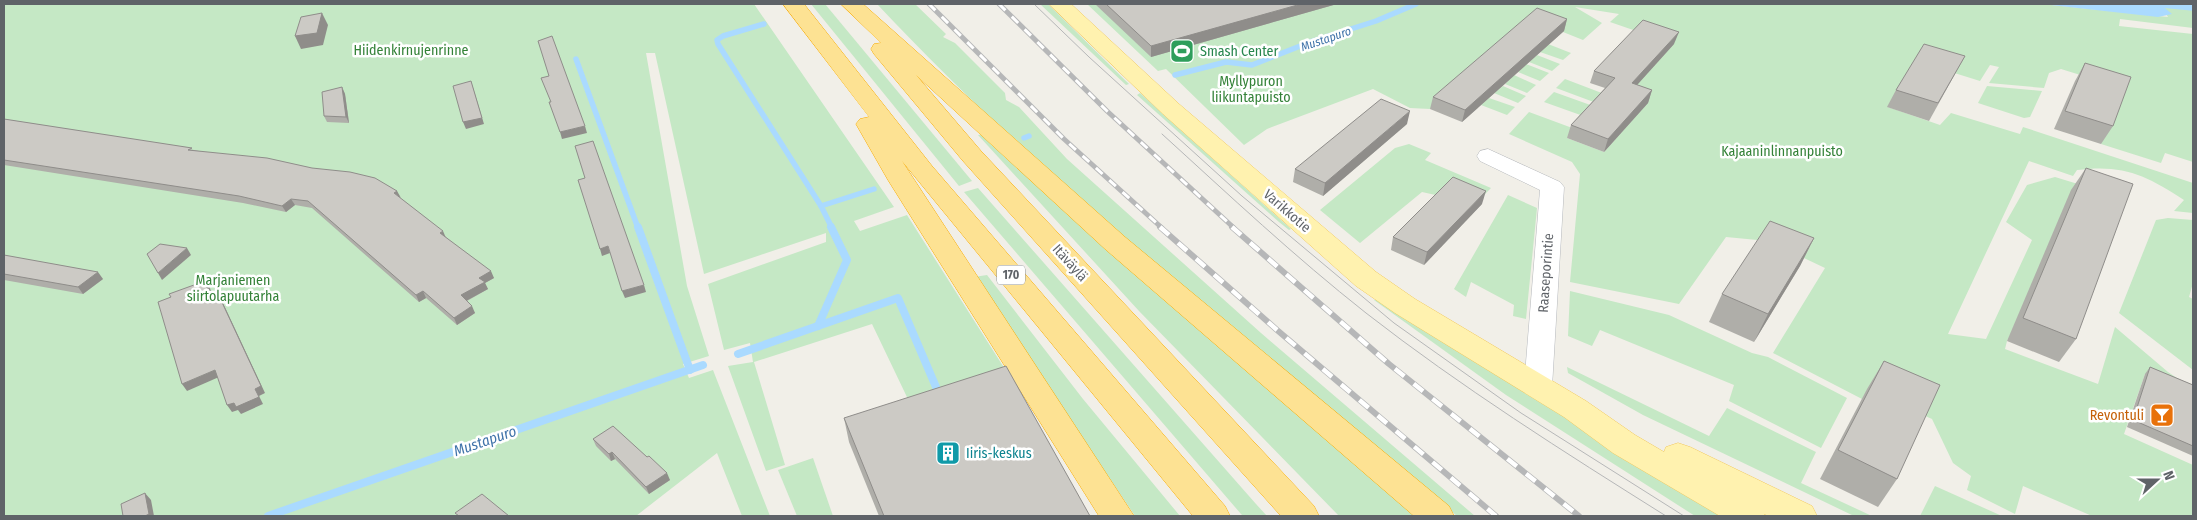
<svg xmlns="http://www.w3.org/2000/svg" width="2197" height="520" font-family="'Fira Sans Condensed',sans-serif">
<rect width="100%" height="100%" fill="#f1efe8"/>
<!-- green -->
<g fill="#c5e8c5">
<path d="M4,4H754L894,207L854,221L860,231L907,215L1015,385L917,418L872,324L754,362L785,465L766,471L728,366L753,362L750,343L724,350L708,284L826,242V233L704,274L655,53H646L687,286L709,356L683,364L689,378L713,370L770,516H742L717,453L636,516H4Z"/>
<path d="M811,4H825L972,181L959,186Z"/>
<path d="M877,4H915L946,34L943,37L955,43L1005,93L1006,100L1019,107L1067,159L1261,333L1475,516H1457C1260,352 1053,192 877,4Z"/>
<path d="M1040,4H1048L1129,84L1126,85Z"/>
<path d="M1087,4H2042L2168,17L2160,4H2152H2193V28L2120,19L2119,26L2193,34V162L2165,153L2161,163L2101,144L2119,94V87L2061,69L2049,73L2044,88L1989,83L1999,67L1990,65L1980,81L1916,61L1888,107L1940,125L1951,113L2020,134L2023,127L2193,183V213L2174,211L2184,200C2146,175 2123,164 2077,170L2073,176L2029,161L1948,334L1986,339L2032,240L2006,222L2027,185L2055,177L2091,188L2007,341L2005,349L2098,384L2115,327L2168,372L2193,389L2145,374L2124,434L2193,465V516H2092L2023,486L2015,514L1967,490L1971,476L1953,463L1932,419L1867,390L1862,399L1773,353L1825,268L1768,241L1726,237L1679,304L1570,282L1580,174L1572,162L1509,134L1529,112L1575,129L1567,138L1604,152L1647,103L1628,95L1639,32L1610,22L1619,14L1575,7L1602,23L1583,40L1533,20L1430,109L1410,108L1373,89L1267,129L1244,145L1166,69L1158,71Z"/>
<path d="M1548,44L1571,53L1563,60L1540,52Z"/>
<path d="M1537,55L1560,64L1552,71L1529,62Z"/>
<path d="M1526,64L1549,73L1540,81L1518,72Z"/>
<path d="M1514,75L1536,85L1527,93L1505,84Z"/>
<path d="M1565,79L1607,95L1599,104L1556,88Z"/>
<path d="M1503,86L1526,96L1518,103L1494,93Z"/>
<path d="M1987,86L2042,91L2030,117L2024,118L1978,103Z"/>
<path d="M1554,92L1596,107L1586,117L1544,102Z"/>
<path d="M1140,93L1291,229L1289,230L1279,222L1137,95Z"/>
<path d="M1489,98L1515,107L1507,115L1481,105Z"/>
<path d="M985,134L1243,363L1422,516H1339L1139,311L978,135Z"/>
<path d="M1409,144L1431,153L1425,160L1491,188L1481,198L1440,196L1422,192L1360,243L1320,210L1395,148Z"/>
<path d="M978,188L1256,504L1267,516H1243L1241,514L964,192Z"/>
<path d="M1508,195L1537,208L1526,319L1513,316L1514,305L1471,282L1466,297L1454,289Z"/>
<path d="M2168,218L2193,220V283L2189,297L2193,299V370L2119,313L2156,220Z"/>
<path d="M987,275L1083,399L1180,516H1135L974,277Z"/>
<path d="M1570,291L1669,315L1752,353L1768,357L1847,398L1821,448L1729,401L1734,385L1600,330L1592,346L1568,336Z"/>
<path d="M1379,298L1722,509L1716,516H1695L1506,395L1374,300Z"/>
<path d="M1567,367L1709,436L1727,408L1816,452L1801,483L1872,516H1854L1643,415L1568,373Z"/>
<path d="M813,458L833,516H797L778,470Z"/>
<path d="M1935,486L2002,516H1920Z"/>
</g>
<!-- water -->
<path fill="#aadaff" d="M2042,4H2160L2172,14L2158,17Z"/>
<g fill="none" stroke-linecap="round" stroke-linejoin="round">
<!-- stream-far1 -->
<g stroke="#aadaff" stroke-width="5.5">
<path d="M2152,4L2193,8"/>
<path d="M764,24L723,36L717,40L718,44L821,206"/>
<path d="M576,59L638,228"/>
<path d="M1175,75L1226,62L1252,65L1313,41L1376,21L1416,4"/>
<path d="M1024,138L1029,136"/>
<path d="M832,228L821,206L874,189"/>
</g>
<!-- stream -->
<g stroke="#aadaff" stroke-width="8">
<path d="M638,227L690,370"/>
<path d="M818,326L847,260L831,227"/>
<path d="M738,354L898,298L936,387"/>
<path d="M268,516L703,365"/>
</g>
<!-- minor casing -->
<g stroke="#b5b8bc" stroke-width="1">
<path id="minor" d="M1488,149L1560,182L1564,187L1552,387L1548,394L1538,397L1528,394L1524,387L1540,190L1480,161L1477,156L1480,151Z"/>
</g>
<!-- major casing -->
<g stroke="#f2c960" stroke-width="1">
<path id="major" d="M1049,4H1071L1179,104L1376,272L1415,299L1586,401L1635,435L1664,452L1666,447L1678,443L1690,447L1812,506L1817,516H1769L1764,514L1765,516H1720L1613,453L1564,417L1395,313L1356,286L1163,114Z"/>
</g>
<!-- highway casing -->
<g stroke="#f9ab00" stroke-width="1">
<g id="highway">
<path d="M783,4H804L932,166L1225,506L1230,516H1193L902,161L1134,516H1099L888,180L856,124L860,119L869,117Z"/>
<path d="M841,4H863L1125,237L1449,506L1454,516H1414L1105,249L916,75L981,151L1314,506L1319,516H1281L963,161L874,54L871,49L874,44L881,43Z"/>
</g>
</g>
<!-- minor -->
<use href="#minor" fill="#fff" fill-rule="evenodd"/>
<!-- major -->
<use href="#major" fill="#fff2af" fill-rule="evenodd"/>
<!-- highway -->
<use href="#highway" fill="#fde293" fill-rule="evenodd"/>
<!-- tram -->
<g stroke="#b6b7b8" stroke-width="1">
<path d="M1034,4L1089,57L1242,196L1394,323L1521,413L1684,516"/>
<path d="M1162,134C1229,195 1295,257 1366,313C1461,387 1564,452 1666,516"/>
</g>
<!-- rail-far1 casing -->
<g stroke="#b6b7b8" stroke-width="5">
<g id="rail-far1">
<path d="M929,4L1064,139L1162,228"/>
<path d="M999,4L1107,111L1234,228"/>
</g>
</g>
<!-- rail casing -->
<g stroke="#b6b7b8" stroke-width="6">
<g id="rail">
<path d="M1160,227L1277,330L1496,516"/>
<path d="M1232,227L1389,364L1579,516"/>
</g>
</g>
<!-- rail-far1 -->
<use href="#rail-far1" stroke="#fff" stroke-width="3" stroke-dasharray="9" stroke-linecap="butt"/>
<!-- rail -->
<use href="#rail" stroke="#fff" stroke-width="4.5" stroke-dasharray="12" stroke-linecap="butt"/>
</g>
<!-- wall -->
<g fill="#afaea9">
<path d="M1095,4H1337L1151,57Z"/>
<path d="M1567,19L1564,31L1462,122L1430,109L1433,97Z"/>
<path d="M1674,44L1637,85L1652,90L1648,103L1604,152L1567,138L1571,125L1605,88L1590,83L1594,71Z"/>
<path d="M1965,56L1929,121L1887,107L1896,90Z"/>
<path d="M2085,63L2113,126L2101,144L2054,129L2075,81Z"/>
<path d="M342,87L345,94L349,123L327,122L324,116Z"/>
<path d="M4,119L194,150L397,191L400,198L494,278L485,283L488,289L467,301L475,313L457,325L426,298L419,302L312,208L295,205L286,212L243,203L4,165Z"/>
<path d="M1407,124L1323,196L1293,182L1295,169Z"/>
<path d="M2086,168L2076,339L2059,362L2007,341L2071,190Z"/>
<path d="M1482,204L1424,265L1391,250L1393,237Z"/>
<path d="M1814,238L1800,266L1754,342L1709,322L1722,294Z"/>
<path d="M4,255L103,279L83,294L4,280Z"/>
<path d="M1884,361L1897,479L1878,507L1820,479L1867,389Z"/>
<path d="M2150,367L2193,385V456L2127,427L2145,374Z"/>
<path d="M844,418L1090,516H879L849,442Z"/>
<path d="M593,439L670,480L649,494L615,459L611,461L596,446Z"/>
</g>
<!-- shaded-wall -->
<g fill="#8f8d8a">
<path d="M1301,4H1337L1151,57V46Z"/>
<path d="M322,13L328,25L323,45L301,49L295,36Z"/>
<path d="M1567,19L1564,31L1462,122L1465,110Z"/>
<path d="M1679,32L1674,44L1628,95L1632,83Z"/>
<path d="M471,81L484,124L466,129L463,122Z"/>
<path d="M342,87L345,94L349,123L346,117Z"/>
<path d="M1652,90L1648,103L1604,152L1608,139Z"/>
<path d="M1410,111L1407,124L1323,196L1325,183Z"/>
<path d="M585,126L587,133L562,139L560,132Z"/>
<path d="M397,191L401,198L394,193Z"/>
<path d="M1486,191L1482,204L1424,265L1427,252Z"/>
<path d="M291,199L295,205L286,212L282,206Z"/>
<path d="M443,231L446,238L440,233Z"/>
<path d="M1814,238L1800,266L1754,342L1768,314Z"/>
<path d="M608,246L610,253L602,256L600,249Z"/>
<path d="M187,248L191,255L162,280L158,273Z"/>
<path d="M491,271L494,278L485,283L488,289L464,302L461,295L479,278Z"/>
<path d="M98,272L103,279L83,294L78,287Z"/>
<path d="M205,281L210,288L215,306L211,299Z"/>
<path d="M644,285L646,292L625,298L622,291Z"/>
<path d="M423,291L426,298L419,302L416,295Z"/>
<path d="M219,296L223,303L265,393L259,396L263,404L241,414L238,410L232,412L227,405Z"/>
<path d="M472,306L475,313L457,325L454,318Z"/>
<path d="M215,370L219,377L187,391L182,384Z"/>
<path d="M612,452L615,459L611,461L609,454Z"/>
<path d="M667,473L670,480L649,494L646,487Z"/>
<path d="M145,493L151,500L154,516H145Z"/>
</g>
<!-- building -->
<g fill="#cccac5" stroke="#8f8d8a">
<path d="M1106,4H1301L1151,46Z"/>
<path d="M1537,8L1567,19L1465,110L1433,97Z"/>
<path d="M322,13L317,33L295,36L301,17Z"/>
<path d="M1643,20L1679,32L1632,83L1652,90L1608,139L1571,125L1615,78L1594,71Z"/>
<path d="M552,36L585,126L560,132L549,102H551L541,78L549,76L538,41Z"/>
<path d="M1924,44L1965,56L1938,103L1896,90Z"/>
<path d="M2085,63L2131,77L2113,126L2065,111Z"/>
<path d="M471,81L482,118L463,122L453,86Z"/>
<path d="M342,87L346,117L324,116L322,92Z"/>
<path d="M1381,99L1410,111L1325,183L1295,169Z"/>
<path d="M4,119L192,148L188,150L267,158L312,168L350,172L375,178L397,191L394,193L443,231L440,233L491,271L479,278L485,282L461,295L472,306L454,318L423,291L416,295L308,201L291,199L282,206L239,196L4,160Z"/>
<path d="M593,141L644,285L622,291L608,246L600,249L578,180L585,178L575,146Z"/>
<path d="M2086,168L2133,184L2076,339L2023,318Z"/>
<path d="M1453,177L1486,191L1427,252L1393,237Z"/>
<path d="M1770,221L1814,238L1768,314L1722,294Z"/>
<path d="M160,244L187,248L158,273L147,254Z"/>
<path d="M4,255L98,272L78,287L4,274Z"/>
<path d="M205,281L211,299L219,296L261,386L255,389L259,397L236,407L234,403L227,405L215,370L182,384L158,302L171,297L169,294Z"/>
<path d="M1884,361L1940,385L1897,479L1838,450Z"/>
<path d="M1006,366L1090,516H884L844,418Z"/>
<path d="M2150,367L2193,385V446L2133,420Z"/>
<path d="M613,426L647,457L649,456L667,473L646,487L612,452L609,454L593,439Z"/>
<path d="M145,493L149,514L145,516H123L121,504Z"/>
<path d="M482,494L509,516H459L455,513Z"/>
</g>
<!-- icons -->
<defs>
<g id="stadium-square" transform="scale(1.25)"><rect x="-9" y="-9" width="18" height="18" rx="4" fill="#2e9e5b" stroke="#fff"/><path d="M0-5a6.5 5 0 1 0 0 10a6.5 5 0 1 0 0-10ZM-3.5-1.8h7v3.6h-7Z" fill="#fff"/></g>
<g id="bar-square" transform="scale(1.25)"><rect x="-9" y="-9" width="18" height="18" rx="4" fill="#e8710a" stroke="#fff"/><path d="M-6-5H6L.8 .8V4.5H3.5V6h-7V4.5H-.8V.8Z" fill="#fff"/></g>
<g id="building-square" transform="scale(1.25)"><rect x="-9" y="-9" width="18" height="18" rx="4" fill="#0f9aa8" stroke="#fff"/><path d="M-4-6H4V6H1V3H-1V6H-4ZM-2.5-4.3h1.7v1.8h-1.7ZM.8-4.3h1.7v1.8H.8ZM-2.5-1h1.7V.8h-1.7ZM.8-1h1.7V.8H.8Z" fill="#fff"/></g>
</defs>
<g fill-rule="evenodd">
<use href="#stadium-square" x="1182" y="51"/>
<use href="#bar-square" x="2162" y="415"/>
<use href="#building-square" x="948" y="453"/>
</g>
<g text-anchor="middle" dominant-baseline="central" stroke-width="5" stroke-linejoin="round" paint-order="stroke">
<!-- far-water labels -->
<g font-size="12" font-style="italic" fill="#4174aa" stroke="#fff">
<text transform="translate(1326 39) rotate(-19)">Mustapuro</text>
</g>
<!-- shield labels -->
<rect fill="#fff" stroke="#8f9295" stroke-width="1" x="997" y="265.5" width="28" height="19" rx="4"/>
<g font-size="12" font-weight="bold" fill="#5f6368">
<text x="1011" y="275">170</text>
</g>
<!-- park labels -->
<g font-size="14" fill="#348238" stroke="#fff">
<text x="411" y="50">Hiidenkirnujenrinne</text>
<text x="1251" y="81">Myllypuron<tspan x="1251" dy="16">liikuntapuisto</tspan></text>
<text x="1782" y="151">Kajaaninlinnanpuisto</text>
<text x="233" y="280">Marjaniemen<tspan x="233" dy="16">siirtolapuutarha</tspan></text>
</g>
<!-- leisure labels -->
<g font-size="14" fill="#27864d" stroke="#fff" text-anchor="start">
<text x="1200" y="51">Smash Center</text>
</g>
<!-- street labels -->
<g font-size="14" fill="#5f6368" stroke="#fff">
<text transform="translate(1287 211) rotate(41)">Varikkotie</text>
<text transform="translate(1070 263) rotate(48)">Itäväylä</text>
<text transform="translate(1546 273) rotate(-86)">Raaseporintie</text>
</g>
<!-- food labels -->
<g font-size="14" fill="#c56008" stroke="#fff" text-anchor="end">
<text x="2144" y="415">Revontuli</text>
</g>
<!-- culture labels -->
<g font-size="14" fill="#0d838f" stroke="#fff" text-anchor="start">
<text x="966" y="453">Iiris-keskus</text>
</g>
<!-- water labels -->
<g font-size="15" font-style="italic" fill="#4174aa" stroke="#fff">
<text transform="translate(485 441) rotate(-19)">Mustapuro</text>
</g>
</g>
<!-- border -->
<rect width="2197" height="520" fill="none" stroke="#5f6368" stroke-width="10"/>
<!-- north arrow -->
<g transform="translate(2157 480) rotate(69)" stroke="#ffffff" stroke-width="4" paint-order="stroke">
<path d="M0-4L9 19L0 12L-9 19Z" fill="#5f6368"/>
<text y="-8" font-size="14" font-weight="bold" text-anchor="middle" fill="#5f6368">N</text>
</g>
</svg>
